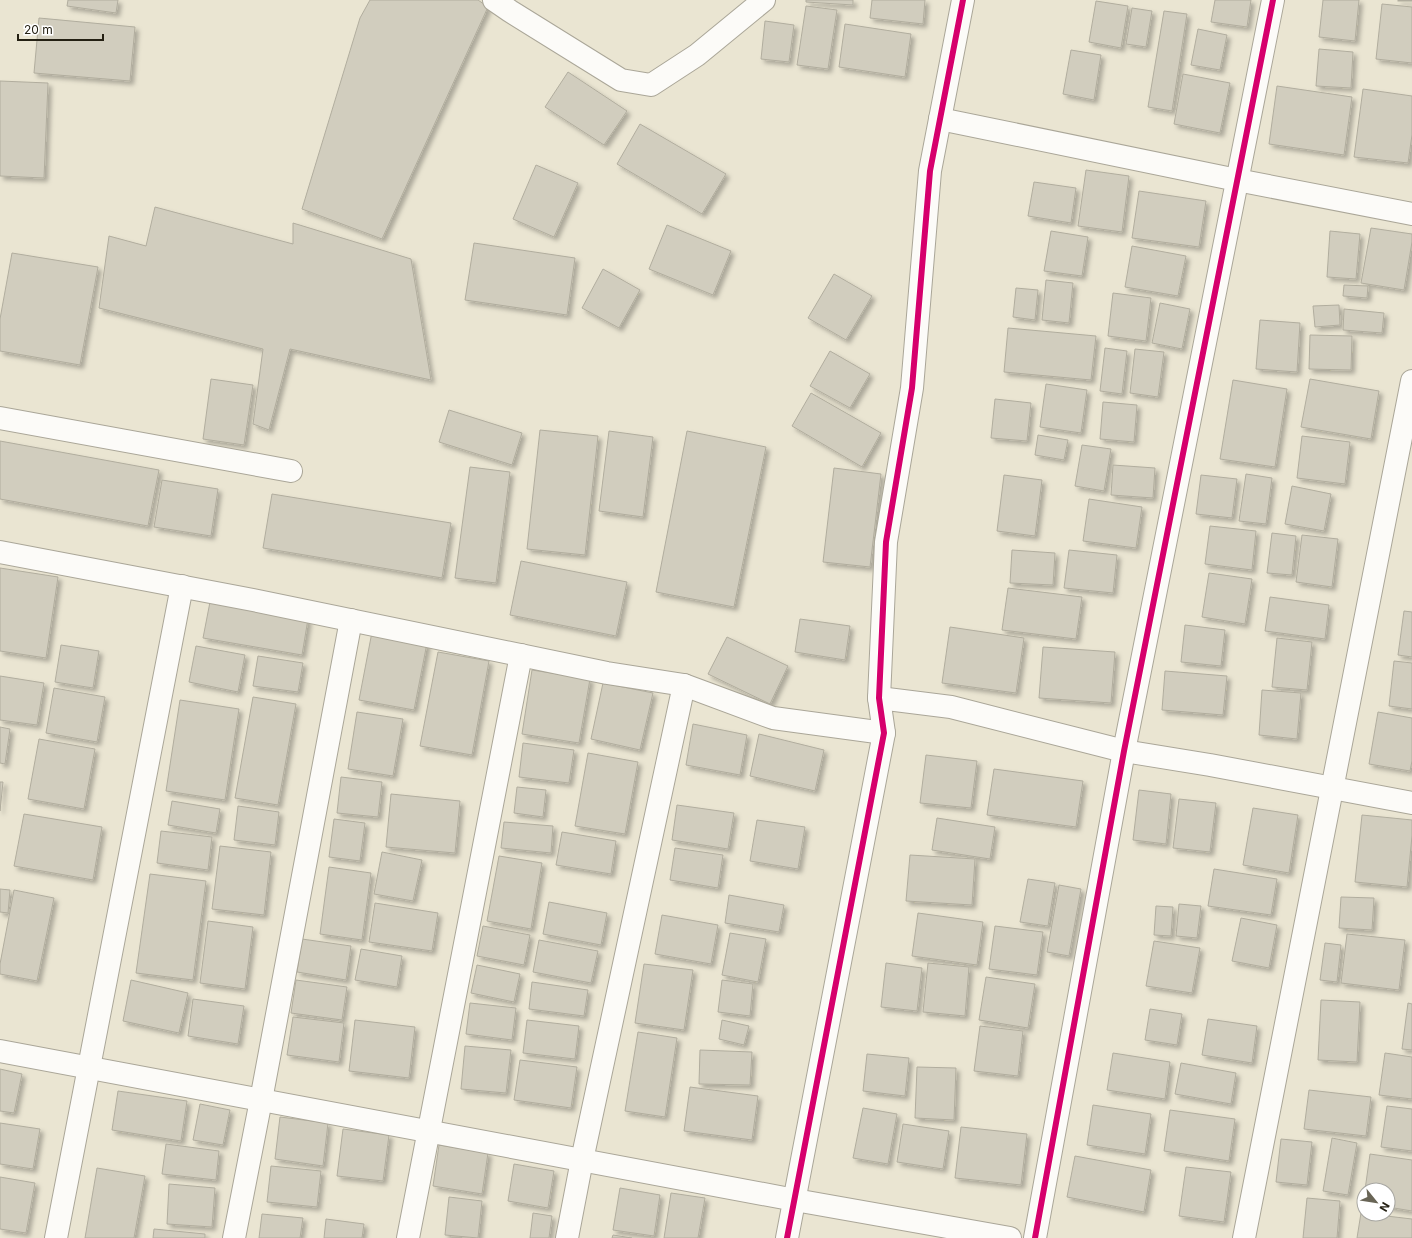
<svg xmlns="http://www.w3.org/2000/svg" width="1412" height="1238" font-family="Inter,sans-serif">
<defs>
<filter id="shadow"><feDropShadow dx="3.5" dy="3.5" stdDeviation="2" flood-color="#0004"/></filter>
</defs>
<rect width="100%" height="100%" fill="#eae5d2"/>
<!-- building -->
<g fill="#d1cdbe" stroke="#b1ad9e" filter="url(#shadow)">
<path d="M68,0H118L116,13L67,6Z"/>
<path d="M370,0H478L488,7L382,239L302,209L360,18Z"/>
<path d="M806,0H853V5L806,2Z"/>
<path d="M872,0H925L923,24L870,18Z"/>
<path d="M1215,0H1251L1247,27L1211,22Z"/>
<path d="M1323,0H1359L1355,41L1319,37Z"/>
<rect x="1398" y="0" width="14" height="1"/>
<path d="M1096,1L1128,6L1121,48L1089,42Z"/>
<path d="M1382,4L1412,7V63L1376,59Z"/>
<path d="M806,6L837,10L828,69L797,65Z"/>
<path d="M1132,8L1152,11L1146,47L1126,44Z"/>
<path d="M1164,11L1187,14L1172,111L1148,107Z"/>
<path d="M39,18L135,27L130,81L34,73Z"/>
<path d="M765,21L794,25L789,62L761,59Z"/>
<path d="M845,24L911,34L905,77L839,67Z"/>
<path d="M1198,29L1227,35L1220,70L1191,65Z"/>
<path d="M1319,49L1353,52L1351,88L1316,86Z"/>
<path d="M1071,50L1101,55L1094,100L1063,94Z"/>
<path d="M568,72L627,111L604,145L545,107Z"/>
<path d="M1183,74L1230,83L1220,133L1174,124Z"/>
<path d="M0,81L48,83L44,178L0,176Z"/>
<path d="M1277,86L1352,97L1344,155L1269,144Z"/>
<path d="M1363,89L1412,96V135L1408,163L1354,157Z"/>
<path d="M640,124L726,174L702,214L617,164Z"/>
<path d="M536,165L578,183L554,237L513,219Z"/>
<path d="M1086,170L1129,176L1122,232L1078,226Z"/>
<path d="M1034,182L1076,188L1071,223L1028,216Z"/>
<path d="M1139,191L1206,201L1199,247L1132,238Z"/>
<path d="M155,207L293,244V223L411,259L431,380L290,349L269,430L253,424L263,349L99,308L109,236L146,246Z"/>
<path d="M667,225L731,251L713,295L649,269Z"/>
<path d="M1371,228L1412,234V242L1404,290L1361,283Z"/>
<path d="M1051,231L1088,237L1082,276L1044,271Z"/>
<path d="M1330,231L1360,234L1356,279L1327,277Z"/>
<path d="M474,243L575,258L567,315L465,300Z"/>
<path d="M1132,246L1186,256L1178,296L1125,287Z"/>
<path d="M12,253L98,267L80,365L0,351V319Z"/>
<path d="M603,269L640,290L619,328L582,308Z"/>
<path d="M834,274L872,296L846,340L808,318Z"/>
<path d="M1046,280L1073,283L1069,323L1042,320Z"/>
<path d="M1344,285L1368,286L1367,298L1343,296Z"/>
<path d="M1016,288L1038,290L1035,320L1013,317Z"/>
<path d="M1113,293L1151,298L1146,341L1108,336Z"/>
<path d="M1160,303L1190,309L1182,349L1152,343Z"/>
<path d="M1339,305L1340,325L1315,327L1313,306Z"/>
<path d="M1344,309L1384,313L1382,333L1343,330Z"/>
<path d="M1260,320L1300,323L1297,372L1256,369Z"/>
<path d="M1008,328L1096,336L1091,380L1004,372Z"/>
<path d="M1310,335L1352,336L1351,370L1309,369Z"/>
<path d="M1105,348L1127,351L1122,394L1100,391Z"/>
<path d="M1135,349L1164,352L1158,397L1130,393Z"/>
<path d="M830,351L870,374L850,408L810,386Z"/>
<path d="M211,379L253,385L244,445L203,439Z"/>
<path d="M1310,379L1379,391L1371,439L1301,427Z"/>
<path d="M1233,380L1287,389L1275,467L1220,459Z"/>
<path d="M1046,384L1087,390L1081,433L1040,427Z"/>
<path d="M811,393L881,433L862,467L792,426Z"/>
<path d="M995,399L1031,403L1027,441L991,438Z"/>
<path d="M1103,402L1137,405L1134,442L1100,439Z"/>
<path d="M449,410L522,433L512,465L439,442Z"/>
<path d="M540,430L598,436L585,555L527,549Z"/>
<path d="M609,431L653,437L643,517L599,511Z"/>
<path d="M687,431L766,447L734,607L656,592Z"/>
<path d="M1038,435L1068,440L1064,460L1035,455Z"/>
<path d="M1302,436L1350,442L1345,484L1297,478Z"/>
<path d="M0,441L159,470L148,526L0,499Z"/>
<path d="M1082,445L1111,449L1104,491L1075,486Z"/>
<path d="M1113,465L1155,468L1153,498L1111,495Z"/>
<path d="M470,467L510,472L496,583L455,578Z"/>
<path d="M834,468L881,474L870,567L823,562Z"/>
<path d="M1246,474L1272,478L1266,524L1239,521Z"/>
<path d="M1004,475L1042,480L1035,536L997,531Z"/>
<path d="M1201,475L1237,479L1232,518L1196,514Z"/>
<path d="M162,480L218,489L211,536L154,527Z"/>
<path d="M1292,486L1331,494L1324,531L1285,524Z"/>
<path d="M272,494L451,523L442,578L263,548Z"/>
<path d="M1089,499L1142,507L1136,548L1083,541Z"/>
<path d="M1210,526L1256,531L1252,570L1205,564Z"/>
<path d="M1272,533L1296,536L1292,575L1267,573Z"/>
<path d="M1302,535L1338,539L1332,587L1296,582Z"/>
<path d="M1012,550L1055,553L1053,585L1010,583Z"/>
<path d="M1069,550L1117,555L1113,593L1064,588Z"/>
<path d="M521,561L627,582L616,636L510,615Z"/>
<path d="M0,568L58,577L46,658L0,651Z"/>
<path d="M1209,573L1252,579L1245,624L1202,617Z"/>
<path d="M1008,588L1082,597L1076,639L1002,630Z"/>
<path d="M1270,597L1329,605L1325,639L1265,631Z"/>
<path d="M210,602L308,619L302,655L203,638Z"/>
<path d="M1404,611L1412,612V657L1398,655Z"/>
<path d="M800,619L850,626L845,660L795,652Z"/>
<path d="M1185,625L1225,630L1221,666L1181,662Z"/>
<path d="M950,627L1024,638L1016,693L942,683Z"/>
<path d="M372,632L427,643L414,710L359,700Z"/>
<path d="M727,637L788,666L770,704L708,674Z"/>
<path d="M1277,638L1312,642L1307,690L1272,687Z"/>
<path d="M61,645L99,651L93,688L55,682Z"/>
<path d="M196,646L245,655L238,692L189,682Z"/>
<path d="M1043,647L1115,652L1111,703L1039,698Z"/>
<path d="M438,652L489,661L472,755L420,746Z"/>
<path d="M258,656L303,663L298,692L253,686Z"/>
<path d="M1394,661L1412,663V709L1389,706Z"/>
<path d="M532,670L590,679L579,743L522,734Z"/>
<path d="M1165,671L1227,676L1223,715L1162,710Z"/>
<path d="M0,676L44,683L37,725L0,720Z"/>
<path d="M603,683L653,693L640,750L591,739Z"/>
<path d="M54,688L105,697L97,742L46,733Z"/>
<path d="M1262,690L1301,693L1297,739L1259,735Z"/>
<path d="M253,697L296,704L278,805L235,798Z"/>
<path d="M180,700L239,709L225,800L166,791Z"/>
<path d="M357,712L403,719L393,776L348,769Z"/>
<path d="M1378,712L1412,718V761L1410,771L1369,764Z"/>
<path d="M693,724L747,735L740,775L686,765Z"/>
<path d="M0,727L10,729L5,764L0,763Z"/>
<path d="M759,734L824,750L815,791L750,776Z"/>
<path d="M39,739L95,749L84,809L28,799Z"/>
<path d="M523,743L574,750L569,783L519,777Z"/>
<path d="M588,753L638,762L625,834L575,826Z"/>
<path d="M926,755L977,761L971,808L920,803Z"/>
<path d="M994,769L1083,781L1076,827L987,815Z"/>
<path d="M341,777L382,782L378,817L337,813Z"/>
<path d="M0,782H3L0,811Z"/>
<path d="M517,787L546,790L543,817L514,813Z"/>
<path d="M1139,790L1171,794L1166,844L1133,840Z"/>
<path d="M391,794L460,801L455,853L386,847Z"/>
<path d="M1179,799L1216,803L1210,852L1173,848Z"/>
<path d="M172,801L220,809L216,833L168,825Z"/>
<path d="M677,805L734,813L728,849L672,840Z"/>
<path d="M238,806L279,812L275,845L234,840Z"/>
<path d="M1253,808L1298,815L1289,873L1243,865Z"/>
<path d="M24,814L102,827L93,880L14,866Z"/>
<path d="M1362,815L1412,820V836L1407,887L1355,882Z"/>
<path d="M937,818L995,827L990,859L932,850Z"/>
<path d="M334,819L365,823L360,861L329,857Z"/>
<path d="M757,820L805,827L798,869L750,861Z"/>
<path d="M504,822L553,826L551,853L501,848Z"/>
<path d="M161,831L212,837L208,870L157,863Z"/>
<path d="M562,832L616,841L611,874L556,865Z"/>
<path d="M220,846L271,852L264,915L212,909Z"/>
<path d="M675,848L723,855L718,888L670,880Z"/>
<path d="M382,852L422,860L413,901L374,894Z"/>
<path d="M910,855L975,859L972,905L906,901Z"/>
<path d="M499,856L542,863L531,929L487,921Z"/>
<path d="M329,867L371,873L362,940L320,934Z"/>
<path d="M1214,869L1277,879L1271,915L1208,906Z"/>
<path d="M150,874L206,881L193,980L136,973Z"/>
<path d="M1028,879L1055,883L1048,926L1020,922Z"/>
<path d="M1059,885L1081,889L1069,956L1047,952Z"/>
<path d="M0,889L10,890L8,913L0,912Z"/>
<path d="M14,890L54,898L37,981L0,974V964Z"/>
<path d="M729,895L784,905L779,932L725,923Z"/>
<path d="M1341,897L1374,898L1372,930L1339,928Z"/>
<path d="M549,902L607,913L601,945L543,934Z"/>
<path d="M375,903L438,913L432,951L369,942Z"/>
<path d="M1179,904L1201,906L1197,938L1176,936Z"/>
<path d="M1156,906L1173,907L1171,936L1154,935Z"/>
<path d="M918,913L983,922L977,965L912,956Z"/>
<path d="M662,915L718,925L711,964L655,954Z"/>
<path d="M1241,918L1277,925L1269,968L1232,961Z"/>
<path d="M208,921L253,927L245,989L200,983Z"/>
<path d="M483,926L530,935L524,965L477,956Z"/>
<path d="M995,926L1043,932L1037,975L989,969Z"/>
<path d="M730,933L766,939L758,982L722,975Z"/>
<path d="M1347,934L1405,940L1399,990L1341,983Z"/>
<path d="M302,939L351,946L346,980L297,972Z"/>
<path d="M539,940L598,951L591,983L533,972Z"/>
<path d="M1154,941L1200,948L1192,993L1146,986Z"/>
<path d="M1325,943L1341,945L1337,982L1320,980Z"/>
<path d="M361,949L402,956L397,987L355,980Z"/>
<path d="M886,963L922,968L917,1011L881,1007Z"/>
<path d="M928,963L969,967L965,1016L923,1012Z"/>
<path d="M644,964L693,970L684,1030L635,1023Z"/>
<path d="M477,965L520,974L514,1002L471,993Z"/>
<path d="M986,977L1035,984L1028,1028L979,1020Z"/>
<path d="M131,980L188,993L179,1033L123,1021Z"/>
<path d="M296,980L347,987L342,1020L291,1013Z"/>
<path d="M722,980L753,984L750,1016L718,1012Z"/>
<path d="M532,982L588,990L584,1016L529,1009Z"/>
<path d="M193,999L244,1006L238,1044L188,1036Z"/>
<path d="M1321,1000L1360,1002L1357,1062L1318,1060Z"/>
<path d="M470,1003L516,1008L512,1040L466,1034Z"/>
<path d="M1408,1003L1412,1004V1050L1402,1049Z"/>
<path d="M1150,1009L1182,1014L1177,1045L1145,1040Z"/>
<path d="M293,1017L344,1023L339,1062L287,1055Z"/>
<path d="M1208,1019L1257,1026L1252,1063L1202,1055Z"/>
<path d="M355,1020L415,1027L409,1078L349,1071Z"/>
<path d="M527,1020L579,1026L575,1059L523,1053Z"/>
<path d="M722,1020L749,1026L744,1045L719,1039Z"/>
<path d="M980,1026L1023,1031L1018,1076L974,1071Z"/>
<path d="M638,1032L677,1038L665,1117L625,1111Z"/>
<path d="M465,1046L511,1050L506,1093L461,1089Z"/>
<path d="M700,1050L752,1052L750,1085L699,1084Z"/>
<path d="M1113,1053L1170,1062L1165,1099L1107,1090Z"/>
<path d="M1385,1053L1412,1057V1099L1379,1095Z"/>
<path d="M867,1054L909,1058L905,1096L863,1091Z"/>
<path d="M520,1060L577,1067L571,1108L514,1100Z"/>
<path d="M1181,1063L1236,1073L1231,1104L1175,1094Z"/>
<path d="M917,1067L956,1068L954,1120L915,1118Z"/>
<path d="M0,1069L22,1074L14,1113L0,1111Z"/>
<path d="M690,1087L758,1096L752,1140L684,1131Z"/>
<path d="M1309,1090L1371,1097L1366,1136L1304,1129Z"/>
<path d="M118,1091L187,1101L181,1141L112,1130Z"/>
<path d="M200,1104L230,1110L223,1145L193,1140Z"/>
<path d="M1093,1105L1151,1114L1145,1154L1087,1145Z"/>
<path d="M1387,1106L1412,1109V1151L1381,1147Z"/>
<path d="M863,1108L897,1114L888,1164L853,1158Z"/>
<path d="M1170,1110L1235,1119L1229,1161L1164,1151Z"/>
<path d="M280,1117L328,1123L323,1166L275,1159Z"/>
<path d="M0,1123L40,1129L33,1169L0,1164Z"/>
<path d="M903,1124L949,1131L943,1169L897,1162Z"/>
<path d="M961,1127L1027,1134L1021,1185L955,1178Z"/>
<path d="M343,1129L389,1135L383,1181L337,1176Z"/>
<path d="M1332,1138L1357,1143L1348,1195L1323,1191Z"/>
<path d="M1281,1139L1312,1142L1307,1185L1276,1182Z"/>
<path d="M166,1144L219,1151L216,1180L162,1174Z"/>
<path d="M439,1145L488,1153L482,1194L433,1186Z"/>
<path d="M1370,1154L1412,1160V1211L1388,1207V1190H1365Z"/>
<path d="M1075,1156L1151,1170L1144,1212L1067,1197Z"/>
<path d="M514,1164L554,1171L548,1208L508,1201Z"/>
<path d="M271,1166L321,1171L317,1207L267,1202Z"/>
<path d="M1186,1167L1231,1172L1224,1222L1179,1216Z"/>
<path d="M97,1168L145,1176L134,1238H85Z"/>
<path d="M0,1177L35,1183L26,1233L0,1229Z"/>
<path d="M169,1184L215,1188L212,1227L167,1224Z"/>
<path d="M620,1188L660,1195L654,1236L613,1230Z"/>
<path d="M671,1193L705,1198L698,1238H664Z"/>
<path d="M449,1197L482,1201L478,1238L445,1235Z"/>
<path d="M1307,1198L1340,1201L1337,1238H1303Z"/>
<path d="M533,1213L552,1216L549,1238H530Z"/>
<path d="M1361,1213L1412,1219V1238H1357Z"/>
<path d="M262,1214L303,1218L300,1238H259Z"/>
<path d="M326,1219L364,1224L362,1238H324Z"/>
<path d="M154,1229L205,1234V1238H153Z"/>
<path d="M613,1235L632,1238H612Z"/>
</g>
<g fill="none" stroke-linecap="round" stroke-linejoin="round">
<!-- street casing -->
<g stroke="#aaa698" stroke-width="24">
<g id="street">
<path d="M494,0L510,11L621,80L651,85L697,55L764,0"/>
<path d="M940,119L1237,180L1412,214"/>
<path d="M0,418L291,471"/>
<path d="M0,552L253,600L607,673L684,685L773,718L884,733"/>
<path d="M879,698L951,707L1124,751L1210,765L1412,803"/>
<path d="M0,1051L795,1200L1010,1238"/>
<path d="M56,1238L182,586"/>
<path d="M234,1238L261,1100L351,620"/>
<path d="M408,1238L521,655"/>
<path d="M567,1238L582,1160L684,685"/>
<path d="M787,1238L884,733L879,698L886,542L912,388L930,171L963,0"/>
<path d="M1035,1238L1124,751L1273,0"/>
<path d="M1244,1238L1412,381"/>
</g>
</g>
<!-- street -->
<use href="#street" stroke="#fcfbf8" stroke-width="22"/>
<!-- cycleway casing -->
<g stroke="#fff" stroke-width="8">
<g id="cycleway">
<path d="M787,1238L884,733L879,698L886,542L912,388L930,171L963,0"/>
<path d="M1035,1238L1124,751L1273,0"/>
</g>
</g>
<!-- cycleway -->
<use href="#cycleway" stroke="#d6006c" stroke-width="6"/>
</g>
<!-- north arrow -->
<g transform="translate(1376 1202) rotate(120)"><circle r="19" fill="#ffffff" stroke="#a7a6a1"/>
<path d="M0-3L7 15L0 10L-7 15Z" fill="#696556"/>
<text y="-6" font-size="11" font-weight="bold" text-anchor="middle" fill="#242013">N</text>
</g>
<!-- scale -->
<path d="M18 34v6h85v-6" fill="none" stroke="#242013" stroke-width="2"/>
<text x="24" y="34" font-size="12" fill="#242013" stroke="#ffffff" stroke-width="3" paint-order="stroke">20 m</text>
</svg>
